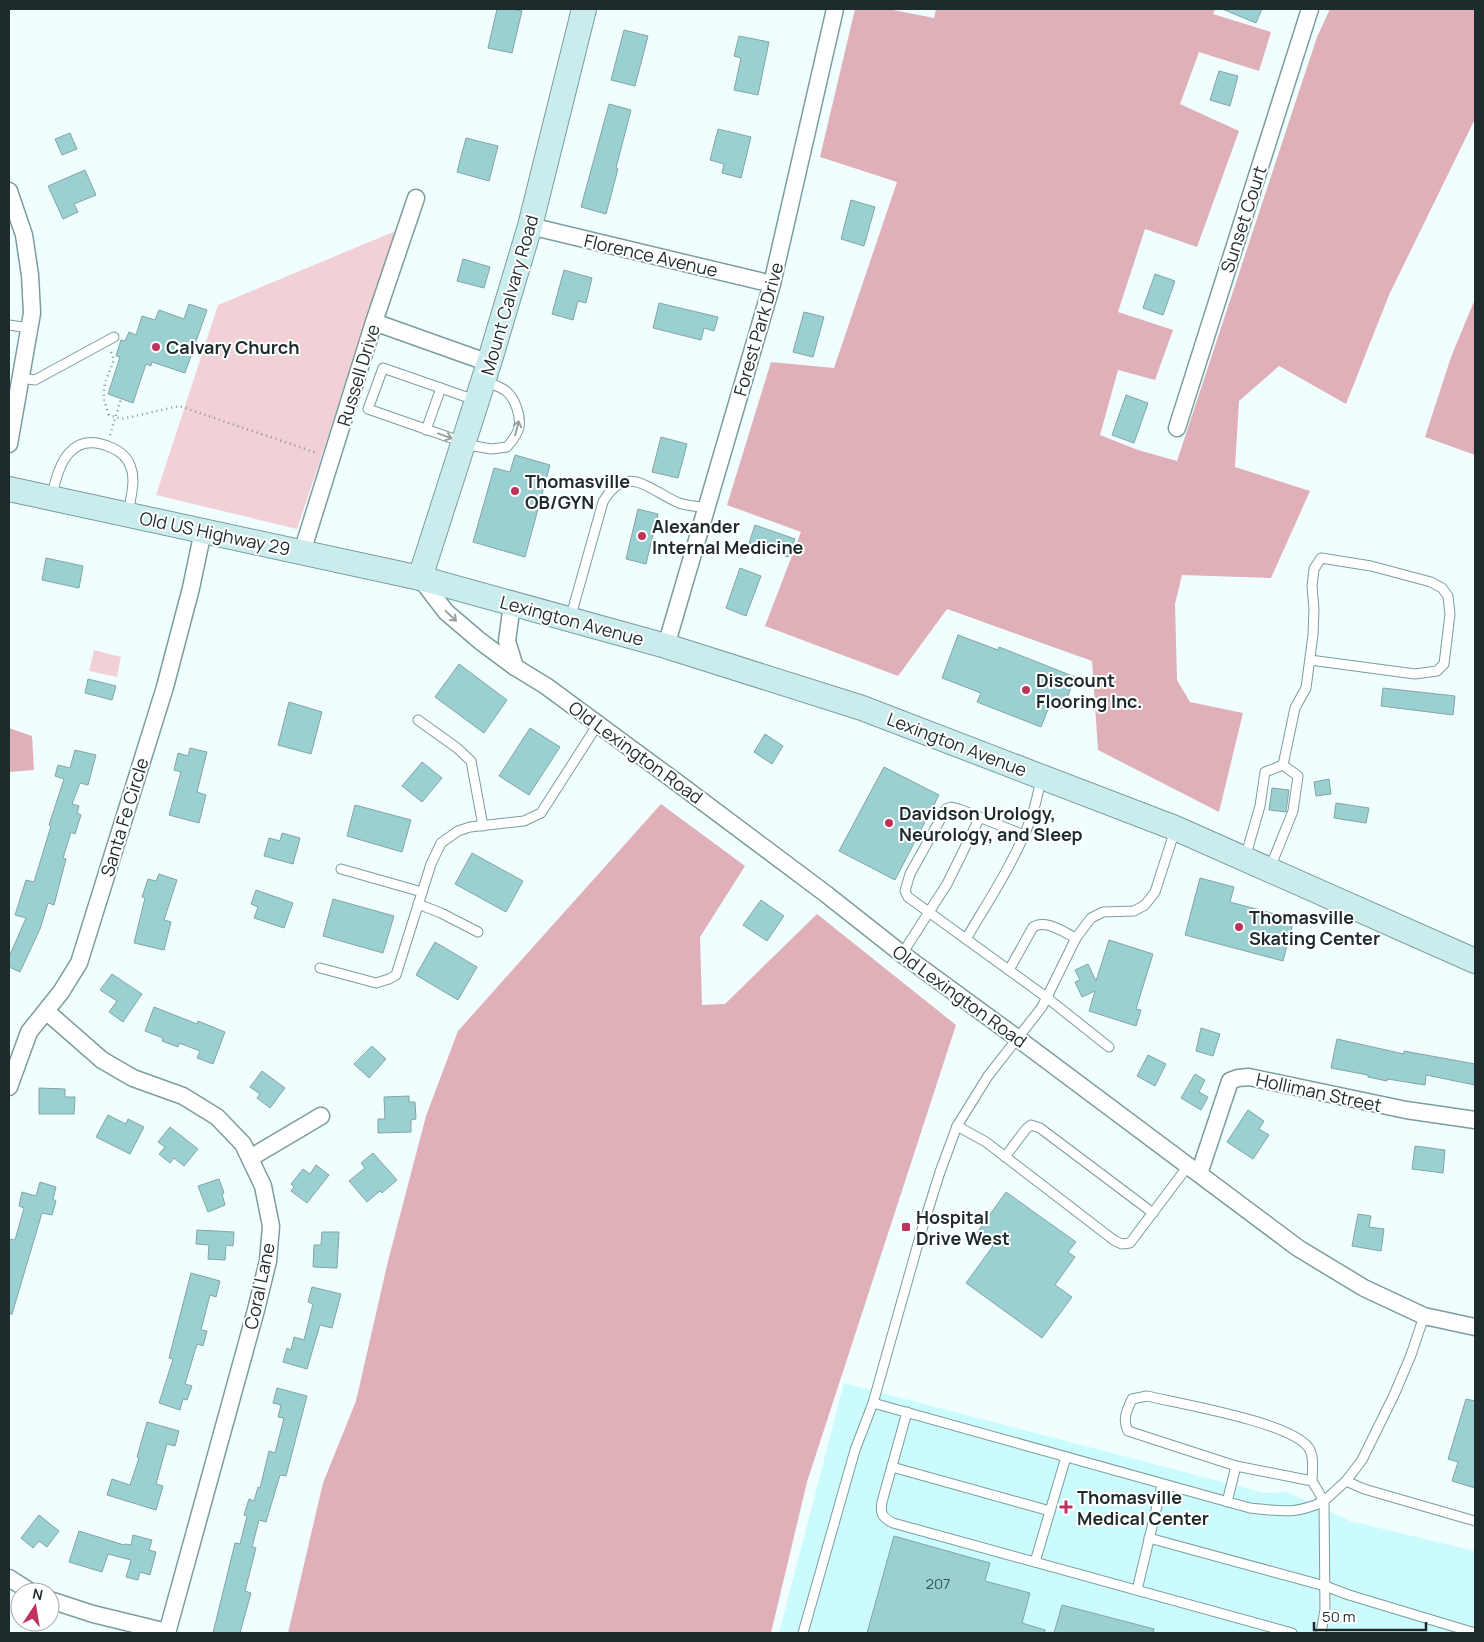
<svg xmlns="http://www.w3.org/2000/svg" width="1484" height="1642" font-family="Manrope,sans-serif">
<rect width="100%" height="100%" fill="#f0feff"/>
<!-- built -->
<path fill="#ccfbfd" d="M844,1383L1265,1493L1287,1492L1350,1521L1475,1551V1633H779Z"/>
<!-- green -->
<g fill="#f2d1d6">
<path d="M398,230L297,529L156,495L218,305Z"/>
<path d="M94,650L121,657L117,677L89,671Z"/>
</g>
<!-- forest -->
<g fill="#dfb0b8">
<path d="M855,9H888L934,18L936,9H1215L1213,14L1271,32L1259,71L1199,52L1180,104L1239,131L1197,247L1145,229L1118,312L1173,330L1155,380L1118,370L1100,435L1138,450L1177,461L1317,37L1330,9H1475V119L1389,295L1346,404L1279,366L1239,401L1235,467L1310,491L1271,578L1182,575L1175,604L1177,680L1190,702L1243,713L1219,812L1098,750L1092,661L947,609L898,676L765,626L801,532L727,505L771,362L834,368L897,182L820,157Z"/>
<path d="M1475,299V455L1425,437L1451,357Z"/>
<path d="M9,728L32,736L34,770L9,772Z"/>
<path d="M661,804L745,866L700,937L702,1005L725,1004L817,914L956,1025L807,1482L771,1633H288L323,1483L356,1401L388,1261L426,1116L458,1031Z"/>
</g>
<!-- building -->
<g fill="#9ad0d1" stroke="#83a5a6">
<path d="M497,9H512L522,11L512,53L488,48Z"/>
<path d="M1222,9H1262L1256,23Z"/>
<path d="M624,30L648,36L635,86L611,80Z"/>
<path d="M739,36L769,42L758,95L734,90L741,58L734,56Z"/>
<path d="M1219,71L1238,76L1230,106L1210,100Z"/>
<path d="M609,104L631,110L616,168L618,169L606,214L581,207Z"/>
<path d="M718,129L751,137L741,178L722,173L724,164L710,160Z"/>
<path d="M70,133L77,149L62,155L55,139Z"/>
<path d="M466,138L498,146L489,181L457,172Z"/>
<path d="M85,170L96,195L74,204L78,212L63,219L48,186Z"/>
<path d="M851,200L875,207L864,246L841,239Z"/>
<path d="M463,259L490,267L484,288L457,281Z"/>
<path d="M564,270L592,278L586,303L578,301L573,320L552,314Z"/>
<path d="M1155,274L1175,281L1163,315L1143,308Z"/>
<path d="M659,303L718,317L714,331L704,328L701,340L653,328Z"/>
<path d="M189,304L207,310L185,373L152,362L151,366L146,364L133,403L108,394L120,357L116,356L121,340L125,341L129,332L136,335L142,316L155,320L159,310L184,319Z"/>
<path d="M804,312L824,317L813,357L793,352Z"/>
<path d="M1126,395L1148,403L1134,443L1112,435Z"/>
<path d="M661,437L687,444L678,478L652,472Z"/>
<path d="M515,455L550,465L525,557L473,542L494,468L510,472Z"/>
<path d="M638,509L658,514L646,564L626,559Z"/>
<path d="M755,525L795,539L788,557L749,543Z"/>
<path d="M46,558L83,566L79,588L42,580Z"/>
<path d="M740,568L761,576L746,616L726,608Z"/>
<path d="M958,635L998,650L999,647L1075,677L1063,709L1050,704L1041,727L977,702L981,693L942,678Z"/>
<path d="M459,664L507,700L484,733L435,697Z"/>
<path d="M88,679L116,686L112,700L85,693Z"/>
<path d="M1383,688L1455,696L1453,715L1381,706Z"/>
<path d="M289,702L322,712L311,754L278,745Z"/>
<path d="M530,728L560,747L529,795L499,776Z"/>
<path d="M765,734L783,746L772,764L754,752Z"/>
<path d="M190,748L207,752L197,792L206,795L199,823L169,815L181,772L174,770L178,753L188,756Z"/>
<path d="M75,750L96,755L88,785L80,783L72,804L79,806L77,813L81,815L75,834L71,832L63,858L66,859L54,905L48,903L40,929L20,972L9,967V957L26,918L15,915L26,880L34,882L51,826L49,825L64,779L55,776L58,765L70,768Z"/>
<path d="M422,762L442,778L422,802L402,786Z"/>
<path d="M884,767L939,795L895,880L839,851Z"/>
<path d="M1329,779L1331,794L1316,796L1314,782Z"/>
<path d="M1272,788L1289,790L1286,812L1269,810Z"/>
<path d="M1336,803L1369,808L1366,823L1334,818Z"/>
<path d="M355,805L411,820L402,852L347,836Z"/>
<path d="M282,833L300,838L293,864L264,856L269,838L280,841Z"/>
<path d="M472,853L523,881L506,912L455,884Z"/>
<path d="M159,874L177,880L164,920L171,922L164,950L134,943L145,898L142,897L148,879L156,881Z"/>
<path d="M1200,878L1234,887L1230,902L1294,919L1283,961L1185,935Z"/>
<path d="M256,890L293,903L284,928L254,918L258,907L251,904Z"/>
<path d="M333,899L394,916L383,953L323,936Z"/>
<path d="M761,900L784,916L767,941L743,925Z"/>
<path d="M1109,940L1153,954L1136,1009L1141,1010L1136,1026L1089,1011L1095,991L1082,997L1075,982L1080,980L1075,970L1088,964L1096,981Z"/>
<path d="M435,942L477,967L458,1000L416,975Z"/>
<path d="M112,974L142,994L123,1022L109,1012L117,1001L100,990Z"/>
<path d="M154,1007L197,1024L198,1021L225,1032L213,1064L197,1058L200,1051L179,1043L178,1047L162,1041L163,1038L145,1031Z"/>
<path d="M1201,1028L1220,1034L1213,1056L1196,1051Z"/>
<path d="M1337,1039L1404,1054V1051L1475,1064V1085L1426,1075L1425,1085L1387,1079V1081L1368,1077V1075L1331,1068Z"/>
<path d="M372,1046L386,1059L369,1078L354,1064Z"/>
<path d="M1148,1055L1166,1064L1155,1086L1137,1076Z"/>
<path d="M262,1071L285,1088L270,1108L257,1098L260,1094L250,1087Z"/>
<path d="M1195,1074L1205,1080L1199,1092L1208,1097L1201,1110L1181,1098Z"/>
<path d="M39,1088L65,1089V1097H75L74,1114H39Z"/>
<path d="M409,1096V1102H415L416,1119L411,1120V1132L378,1133V1119H385L384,1097Z"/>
<path d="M1248,1110L1264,1121L1259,1129L1269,1135L1253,1159L1227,1142Z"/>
<path d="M108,1115L126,1124L128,1119L144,1127L130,1154L96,1137Z"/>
<path d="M170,1127L198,1149L184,1166L174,1158L170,1163L159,1154L165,1147L158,1142Z"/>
<path d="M1415,1146L1445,1150L1443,1173L1412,1169Z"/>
<path d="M373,1153L397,1180L382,1193L380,1191L367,1202L349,1181L365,1168L361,1163Z"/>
<path d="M316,1165L329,1175L307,1203L291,1191L294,1187L291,1184L303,1169L310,1174Z"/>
<path d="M219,1179L224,1193L222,1194L225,1205L208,1212L198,1186Z"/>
<path d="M40,1182L56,1187L53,1199L56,1201L52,1215L42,1213L12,1314H9V1239L15,1240L24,1208L19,1206L22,1192L36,1196Z"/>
<path d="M1006,1192L1076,1242L1068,1252L1075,1257L1055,1285L1072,1297L1042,1338L966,1283L993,1246L976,1234Z"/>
<path d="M1358,1214L1371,1216L1369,1227L1384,1229L1381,1251L1352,1246Z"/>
<path d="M197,1230L234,1232L233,1246L226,1245L225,1260L208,1259L209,1245L196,1244Z"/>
<path d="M322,1232H339L337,1268L313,1267L314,1245H321Z"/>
<path d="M191,1273L220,1281L216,1297L210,1295L201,1330L207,1331L203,1346L197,1344L185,1384L192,1386L187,1400L183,1399L180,1410L159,1403L173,1359L169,1358Z"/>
<path d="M312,1287L341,1294L332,1328L320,1325L307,1369L283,1362L287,1348L291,1350L294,1337L304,1340L313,1304L308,1302Z"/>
<path d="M277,1388L307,1396L286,1476L280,1475L266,1522L259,1520L252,1547L256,1548L245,1591L251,1593L240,1633H213L235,1543L240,1544L247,1516L244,1515L249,1499L254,1501L258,1487L260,1488L269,1451L275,1453L284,1418L278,1417L281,1405L273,1403Z"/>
<path d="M1466,1399L1475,1401V1488L1452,1481L1458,1462L1448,1459Z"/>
<path d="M147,1422L179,1431L175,1446L167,1444L156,1484L163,1486L156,1510L107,1495L112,1479L130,1485L139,1458L137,1457Z"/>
<path d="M39,1515L59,1531L47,1547L39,1541L33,1548L21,1538Z"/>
<path d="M79,1531L124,1545L125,1544L131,1545L133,1535L152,1540L149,1550L156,1552L150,1575L140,1572L138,1580L126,1577L131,1560L108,1554L102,1572L69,1562Z"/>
<path d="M894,1536L990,1563L985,1581L1030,1593L1022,1623L1045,1630V1633H867Z"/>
<path d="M1062,1605L1154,1629L1153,1633H1054Z"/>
</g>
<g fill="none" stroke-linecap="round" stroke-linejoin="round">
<!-- lane casing -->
<g stroke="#7b9d9e" stroke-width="11">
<g id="lane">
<path d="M9,325L29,328"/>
<path d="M20,378L35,380L114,337"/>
<path d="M475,400L383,368L368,409L474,446L491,449L507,447C512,441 518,434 519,427C521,416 515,398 506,391C500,386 490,384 484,381"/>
<path d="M426,430L441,388"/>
<path d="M52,496C58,465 71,430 110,447C120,451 128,457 131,468C136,481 130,500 128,514"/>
<path d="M570,619L603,502C626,462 649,490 679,503C687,506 698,506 706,508"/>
<path d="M418,720L457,748L471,761L483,826"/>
<path d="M1283,765L1295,708L1306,688L1313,635L1314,609L1312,586L1314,569L1321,558L1371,566L1431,582L1442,588L1448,596L1450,614L1444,664L1437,671L1415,674L1310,660"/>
<path d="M1024,835L959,809L951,807L946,809L910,874L905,891L908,897L1046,997L1109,1047"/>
<path d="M1245,858L1260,806L1265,772L1283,765L1298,776L1293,811L1270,868"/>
<path d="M341,869L422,892"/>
<path d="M418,904L441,913L478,932"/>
<path d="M966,939C989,900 1015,861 1031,818C1036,805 1038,791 1042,777"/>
<path d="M902,954L947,884L980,817"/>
<path d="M320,968L376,983L389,979L396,975L431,864L441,843L458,831L470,827L524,821L541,813L598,724"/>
<path d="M1009,970L1033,927C1046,919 1063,932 1076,938"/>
<path d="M957,1126L986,1142L1115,1241L1122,1244L1130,1243L1188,1166"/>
<path d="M1005,1157L1026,1129L1031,1125L1040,1128L1153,1213"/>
<path d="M873,1403L1250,1508C1280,1511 1296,1515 1324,1501L1312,1481L1236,1466L1128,1431C1122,1419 1127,1410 1132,1399L1147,1396C1181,1404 1289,1422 1308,1447C1315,1456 1312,1471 1312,1481"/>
<path d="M907,1412L882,1502C880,1514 882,1517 893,1523L1292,1633"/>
<path d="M892,1467L1050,1511"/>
<path d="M1346,1481L1364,1489L1475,1521"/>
<path d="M1227,1502L1236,1466"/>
<path d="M1149,1538L1325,1586L1349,1595L1475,1633"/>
<path d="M1035,1562L1066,1457"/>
<path d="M1137,1590L1162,1485"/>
<path d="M803,1633L855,1450L873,1403L923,1226L940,1172L957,1126L988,1076L1042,1007L1076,938L1091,918L1103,912L1134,911L1145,905L1155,892L1175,830"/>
<path d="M1321,1633L1325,1610L1324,1501L1346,1481L1362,1460L1394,1395L1411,1355L1424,1316"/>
</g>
</g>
<!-- street casing -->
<g stroke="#7b9d9e" stroke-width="19">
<g id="street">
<path d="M9,191L24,235L30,275L32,313L9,444"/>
<path d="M530,226L772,284"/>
<path d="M374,322L489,363"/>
<path d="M1177,428L1310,9"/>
<path d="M302,552L374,322L416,198"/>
<path d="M420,578L446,612L480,641L515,667"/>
<path d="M512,604L507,641L515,667L546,686L675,781L826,894L902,954L1017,1038L1298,1248L1364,1288L1424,1316L1475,1327"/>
<path d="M666,646L772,284L835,9"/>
<path d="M46,1011L102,1060L133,1078L183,1096L217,1117L243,1144L263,1186L271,1226L268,1261L256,1310L167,1633"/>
<path d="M9,1087L29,1032L61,992L79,963L165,687L191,588L203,531"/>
<path d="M250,1158L321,1116"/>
<path d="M1199,1174L1230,1081L1238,1078L1249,1077L1406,1110L1475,1120"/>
<path d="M9,1578L31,1592"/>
<path d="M50,1600L93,1614L167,1632"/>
</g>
</g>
<!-- secondary casing -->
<g stroke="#7b9d9e" stroke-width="26">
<g id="secondary">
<path d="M9,489L420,578L666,646L862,708L1175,828L1475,961"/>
<path d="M420,578L489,363L530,226L584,9"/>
</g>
</g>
<!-- path -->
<g stroke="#859394" stroke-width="2.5" stroke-dasharray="1 4" stroke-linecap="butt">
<path d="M111,352L114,360C105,384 99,389 109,415L122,419L179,406L317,453"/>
<path d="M110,435L121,399"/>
</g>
<!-- lane -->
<use href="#lane" stroke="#fff" stroke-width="9"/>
<!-- street -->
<use href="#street" stroke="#fff" stroke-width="16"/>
<!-- secondary -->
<use href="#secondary" stroke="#cbeced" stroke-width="24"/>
</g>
<!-- one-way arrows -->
<defs><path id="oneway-shaft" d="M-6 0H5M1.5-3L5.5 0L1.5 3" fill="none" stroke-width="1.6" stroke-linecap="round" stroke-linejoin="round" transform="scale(1.25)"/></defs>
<g stroke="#99a0a0">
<use href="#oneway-shaft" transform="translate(517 428) rotate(-76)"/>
<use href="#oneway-shaft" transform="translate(445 436) rotate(20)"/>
<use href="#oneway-shaft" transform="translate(451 616) rotate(43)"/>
</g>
<!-- markers -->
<g fill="#c0325e" stroke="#fff" stroke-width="2">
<circle cx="156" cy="347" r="5"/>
<circle cx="515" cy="491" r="5"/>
<circle cx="642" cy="536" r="5"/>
<circle cx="1026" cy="690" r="5"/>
<circle cx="889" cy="823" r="5"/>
<circle cx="1239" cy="927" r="5"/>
<rect x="901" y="1222" width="10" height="10" rx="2.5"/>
<path d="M1063.5 1499.5h5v5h5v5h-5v5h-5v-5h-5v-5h5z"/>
</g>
<g text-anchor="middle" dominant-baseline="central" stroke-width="4" stroke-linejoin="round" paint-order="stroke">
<!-- number labels -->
<g font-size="15" fill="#3c5455">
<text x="938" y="1583">207</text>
</g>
<!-- street labels -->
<g font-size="18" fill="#1d2b2c" stroke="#fff">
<text transform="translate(1243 219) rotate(-72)">Sunset Court</text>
<text transform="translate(651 255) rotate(13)">Florence Avenue</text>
<text transform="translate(509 295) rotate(-74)">Mount Calvary Road</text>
<text transform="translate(758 329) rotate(-74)">Forest Park Drive</text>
<text transform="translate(358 375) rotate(-73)">Russell Drive</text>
<text transform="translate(215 533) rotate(12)">Old US Highway 29</text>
<text transform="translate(572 620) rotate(15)">Lexington Avenue</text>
<text transform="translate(957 744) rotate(21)">Lexington Avenue</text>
<text transform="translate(636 752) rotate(36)">Old Lexington Road</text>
<text transform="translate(124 817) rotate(-73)">Santa Fe Circle</text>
<text transform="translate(960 996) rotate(36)">Old Lexington Road</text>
<text transform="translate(1319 1092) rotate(12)">Holliman Street</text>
<text transform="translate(259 1286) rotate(-78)">Coral Lane</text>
</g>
<!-- poi labels -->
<g font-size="18" font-weight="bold" fill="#1d2b2c" stroke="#fff" text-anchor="start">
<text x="166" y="347">Calvary Church</text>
<text x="525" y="481">Thomasville<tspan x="525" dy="21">OB/GYN</tspan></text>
<text x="652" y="526">Alexander<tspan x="652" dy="21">Internal Medicine</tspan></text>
<text x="1036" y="680">Discount<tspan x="1036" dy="21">Flooring Inc.</tspan></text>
<text x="899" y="813">Davidson Urology,<tspan x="899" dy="21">Neurology, and Sleep</tspan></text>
<text x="1249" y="917">Thomasville<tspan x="1249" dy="21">Skating Center</tspan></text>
<text x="916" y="1217">Hospital<tspan x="916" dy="21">Drive West</tspan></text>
<text x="1077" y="1497">Thomasville<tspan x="1077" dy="21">Medical Center</tspan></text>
</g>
</g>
<!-- border -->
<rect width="1484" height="1642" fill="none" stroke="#1d2b2c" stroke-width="20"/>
<!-- north arrow -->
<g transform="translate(35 1607) rotate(12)"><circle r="24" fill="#ffffff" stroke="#a5aaab"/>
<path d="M0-4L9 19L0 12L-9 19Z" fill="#c0325e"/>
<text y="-8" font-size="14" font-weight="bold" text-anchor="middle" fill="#1d2b2c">N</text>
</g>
<!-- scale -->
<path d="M1314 1622v8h112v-8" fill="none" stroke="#1d2b2c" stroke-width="2.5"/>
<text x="1322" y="1622" font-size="15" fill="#1d2b2c" stroke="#ffffff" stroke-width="4" paint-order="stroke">50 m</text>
</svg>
